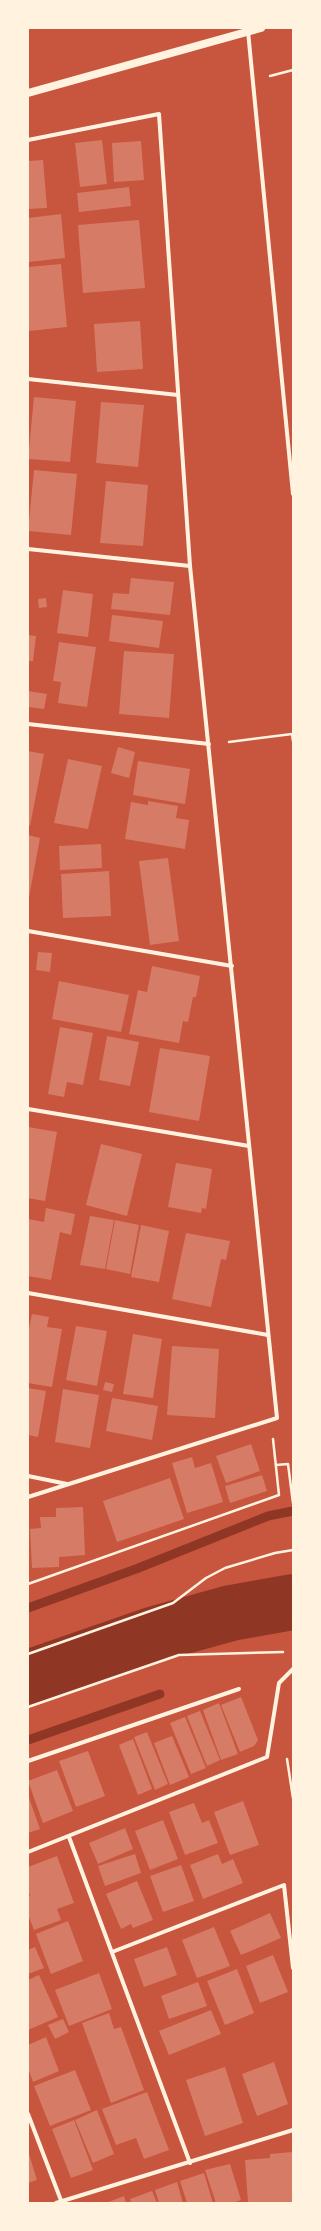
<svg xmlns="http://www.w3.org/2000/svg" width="321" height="2231" font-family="Barlow,sans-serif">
<rect width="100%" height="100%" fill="#c8553d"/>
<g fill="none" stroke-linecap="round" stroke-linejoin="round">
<!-- stream -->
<g stroke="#8f3625" stroke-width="9">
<path d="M28,1608L136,1569L268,1516L293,1511"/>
<path d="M28,1740L160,1694"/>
</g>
<!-- river -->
<path stroke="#8f3625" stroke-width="56" d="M28,1678L155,1634L231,1613L293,1602"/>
</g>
<!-- building -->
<g fill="#d67c66">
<path d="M102,140L107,184L80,187L75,143Z"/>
<path d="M141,141L144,180L114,182L112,143Z"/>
<path d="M43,160L47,208L28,209V161Z"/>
<path d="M129,187L131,206L79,212L77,193Z"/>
<path d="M61,214L65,258L28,262V218Z"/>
<path d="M139,220L145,288L83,293L78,225Z"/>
<path d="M61,264L67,327L29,331L28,267Z"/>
<path d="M140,321L143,369L97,372L94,324Z"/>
<path d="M34,397L76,401L70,462L28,459Z"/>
<path d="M101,402L144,405L138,467L96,463Z"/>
<path d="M34,470L77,474L71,535L28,531Z"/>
<path d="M106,481L148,485L143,546L100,543Z"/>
<path d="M131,578L174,582L170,615L111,609L113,593L129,594Z"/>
<path d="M63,590L93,594L88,637L57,633Z"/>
<path d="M46,598L47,607L39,608L38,599Z"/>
<path d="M112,615L163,621L159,648L109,641Z"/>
<path d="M28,635L36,636L33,661H28Z"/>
<path d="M59,642L96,647L87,707L58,703L61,682L53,681Z"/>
<path d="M124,651L174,654L169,718L119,714Z"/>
<path d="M28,691L47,694L44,709L28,707Z"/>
<path d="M118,747L135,752L129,778L111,773Z"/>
<path d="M28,751L44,754L30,826L28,825Z"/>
<path d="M68,759L102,766L88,829L54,823Z"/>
<path d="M138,761L190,769L185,804L133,795Z"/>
<path d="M148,801L178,806L176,818L189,820L185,849L125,839L131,802L148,805Z"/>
<path d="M28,835L40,838L29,897H28Z"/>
<path d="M101,844L102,868L60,870L59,846Z"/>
<path d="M168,858L179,941L150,945L139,861Z"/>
<path d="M109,871L111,916L63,918L61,874Z"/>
<path d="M38,952L52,953L50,972L36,970Z"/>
<path d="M152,966L200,976L196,997H193L188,1022L183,1021L179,1043L129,1034L138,990L147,992Z"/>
<path d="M59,981L129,995L121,1032L52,1019Z"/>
<path d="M60,1027L93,1033L83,1085L67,1082L64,1097L48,1094Z"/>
<path d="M107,1036L139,1042L130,1086L99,1080Z"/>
<path d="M160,1048L210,1056L199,1121L149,1112Z"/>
<path d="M28,1127L57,1132L45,1201L28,1198Z"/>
<path d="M101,1144L142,1154L127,1216L86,1205Z"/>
<path d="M176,1163L212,1169L206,1209L202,1208L201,1213L168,1207Z"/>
<path d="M46,1208L75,1214L71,1235L60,1232L51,1280L28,1276V1219L44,1222Z"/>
<path d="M90,1216L114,1220L105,1269L80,1265Z"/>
<path d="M115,1220L139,1225L130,1274L106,1269Z"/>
<path d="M141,1225L169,1231L159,1282L131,1277Z"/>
<path d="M186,1233L230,1241L226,1260L221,1259L211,1307L172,1299Z"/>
<path d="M32,1314L49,1317L47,1327L62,1329L52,1387L28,1383V1333Z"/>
<path d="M76,1326L107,1331L97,1386L66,1380Z"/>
<path d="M133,1334L162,1339L153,1398L123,1394Z"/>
<path d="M172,1346L219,1349L215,1418L167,1415Z"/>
<path d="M105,1382L114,1384L112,1392L103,1390Z"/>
<path d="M28,1388L46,1391L38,1437L28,1435Z"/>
<path d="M63,1389L99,1395L90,1448L55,1442Z"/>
<path d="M112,1398L158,1406L152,1440L106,1431Z"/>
<path d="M251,1444L260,1471L226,1483L216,1456Z"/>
<path d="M192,1457L195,1468L211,1463L223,1502L187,1513L172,1463Z"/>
<path d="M262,1475L267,1491L230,1503L225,1486Z"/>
<path d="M170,1478L184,1519L117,1542L103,1501Z"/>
<path d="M83,1507L85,1555L59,1557V1567L32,1568L30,1529L41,1528L40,1517H56V1508Z"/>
<path d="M241,1697L258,1740L254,1746L240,1752L221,1705Z"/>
<path d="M219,1703L238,1754L221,1760L203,1710Z"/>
<path d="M200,1711L220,1760L207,1766L187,1716Z"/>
<path d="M185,1717L206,1768L191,1774L170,1723Z"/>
<path d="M147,1732L168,1784L155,1790L134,1737Z"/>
<path d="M172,1736L189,1777L170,1785L154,1743Z"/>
<path d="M133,1739L152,1789L138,1795L119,1745Z"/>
<path d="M88,1751L105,1796L76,1807L59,1761Z"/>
<path d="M57,1770L73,1811L43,1823L28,1781Z"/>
<path d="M28,1795L40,1829L28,1833Z"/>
<path d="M243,1801L259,1845L230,1855L214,1812Z"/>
<path d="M194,1803L202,1823L209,1820L218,1843L185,1855L169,1812Z"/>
<path d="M163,1820L178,1859L150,1870L135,1831Z"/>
<path d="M125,1828L133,1849L98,1864L89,1843Z"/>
<path d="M135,1854L141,1873L105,1886L98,1866Z"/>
<path d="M218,1854L222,1864L233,1859L243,1883L203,1899L190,1865Z"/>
<path d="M57,1856L74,1903L57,1909L61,1920L34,1930L28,1915V1897L30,1896L28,1890V1867Z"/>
<path d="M181,1865L194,1901L163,1912L150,1876Z"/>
<path d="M137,1881L153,1920L133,1928L131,1924L121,1929L106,1894Z"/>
<path d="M270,1913L281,1938L241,1955L230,1931Z"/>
<path d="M68,1921L83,1961L51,1974L36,1934Z"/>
<path d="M214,1927L230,1966L197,1978L182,1940Z"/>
<path d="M35,1947L44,1968L28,1974V1950Z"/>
<path d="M167,1947L177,1975L144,1987L134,1959Z"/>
<path d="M273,1955L288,1992L260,2003L246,1966Z"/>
<path d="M237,1969L254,2013L225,2025L207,1981Z"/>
<path d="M99,1973L112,2009L69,2026L55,1990Z"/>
<path d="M39,1975L58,2017L28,2030V1980Z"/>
<path d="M198,1982L207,2006L169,2019L161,1996Z"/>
<path d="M211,2010L221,2034L169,2055L159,2031Z"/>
<path d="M109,2013L114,2029L121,2027L144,2090L111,2103L82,2023Z"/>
<path d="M63,2019L69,2032L55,2039L48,2025Z"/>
<path d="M46,2037L59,2071L33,2082L28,2068V2045Z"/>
<path d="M274,2062L288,2104L257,2116L242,2074Z"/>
<path d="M225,2067L243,2123L205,2136L186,2080Z"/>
<path d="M75,2070L91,2110L50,2126L34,2086Z"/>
<path d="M147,2092L169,2150L144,2159L136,2138L116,2145L102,2109Z"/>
<path d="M97,2110L114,2154L93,2163L75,2120Z"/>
<path d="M74,2120L93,2170L71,2178L52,2129Z"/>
<path d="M28,2151L37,2180L28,2183Z"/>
<path d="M292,2152L293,2203H248L245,2160L270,2158V2154Z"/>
<path d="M230,2164L241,2200L232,2203H216L205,2170Z"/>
<path d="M204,2173L213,2203H187L180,2181Z"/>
<path d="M177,2182L183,2203H159L155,2190Z"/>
<path d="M152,2191L157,2203H131L130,2199Z"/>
<path d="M124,2196L126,2203H106Z"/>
</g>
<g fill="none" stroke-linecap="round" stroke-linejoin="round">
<!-- path -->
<g stroke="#fff3e0" stroke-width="2.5">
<path d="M270,76L293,70"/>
<path d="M229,742L292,734L293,741"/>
<path d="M276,1465L288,1464L293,1503"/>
<path d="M28,1584L279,1495L273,1439"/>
<path d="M28,1654L173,1603L206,1578L225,1568L275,1553L293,1550"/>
<path d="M28,1707L179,1655L283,1652"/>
<path d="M287,1759L293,1798"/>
</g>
<!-- minor -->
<g stroke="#fff3e0" stroke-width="4">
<path d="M248,31L293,494"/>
<path d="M28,140L159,114L190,566L277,1418L28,1497"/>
<path d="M28,379L178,395"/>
<path d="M28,549L190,566"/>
<path d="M28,724L209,744"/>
<path d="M28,931L232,966"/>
<path d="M28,1109L249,1146"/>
<path d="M28,1293L268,1335"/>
<path d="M28,1476L67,1484"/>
<path d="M28,1761L239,1689"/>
<path d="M69,1837L190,2163"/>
<path d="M28,1852L267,1757L279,1683L293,1669"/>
<path d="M112,1952L284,1885L293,1968"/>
<path d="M28,2114L62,2203"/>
<path d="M56,2203L293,2130"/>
</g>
<!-- secondary -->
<path stroke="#fff3e0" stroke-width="8" d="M28,93L261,28"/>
</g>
<!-- border -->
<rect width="321" height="2231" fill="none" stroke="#fff3e0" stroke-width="58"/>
</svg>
